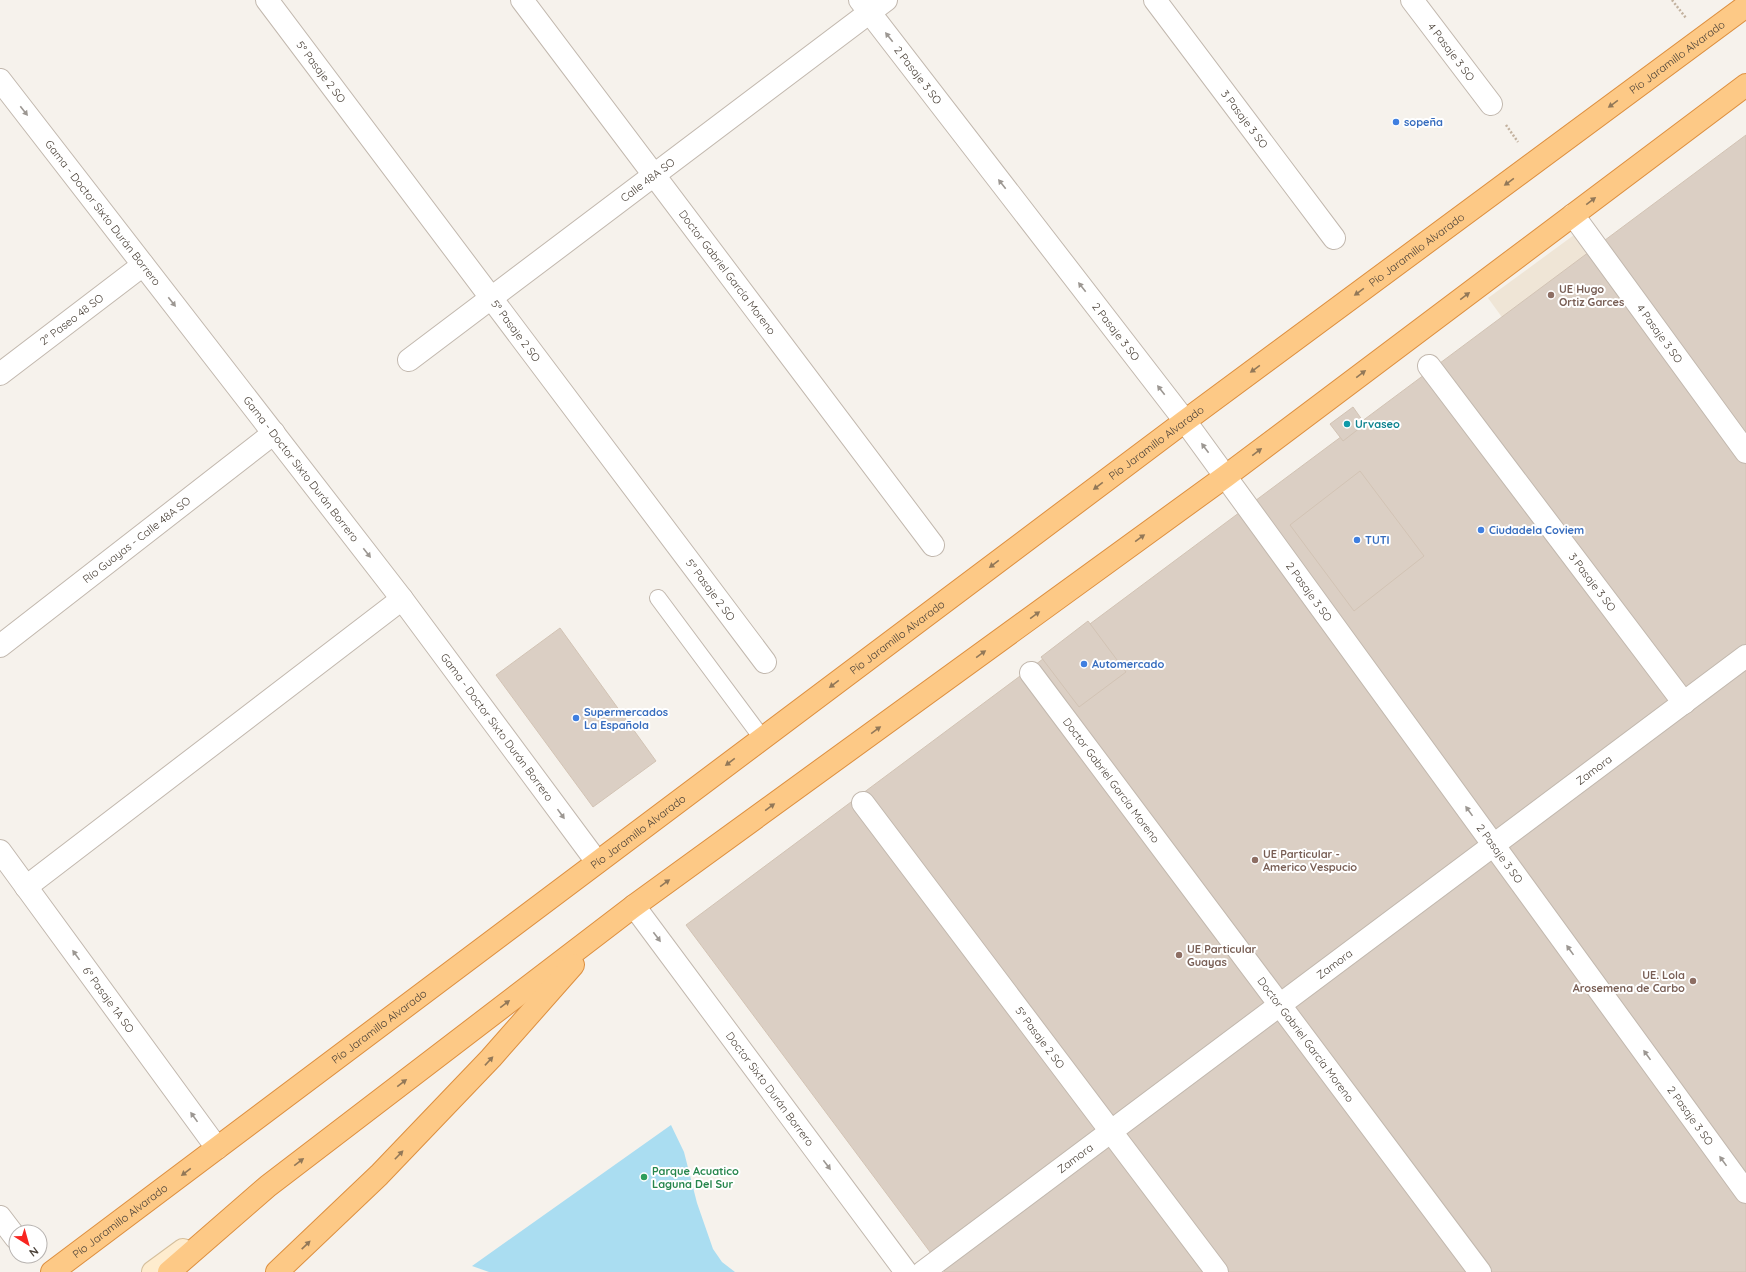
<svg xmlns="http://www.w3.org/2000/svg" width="1746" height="1272" font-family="Quicksand,sans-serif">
<rect width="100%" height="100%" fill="#f6f2ec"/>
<!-- education -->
<path fill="#efe5d6" d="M1574,235L1614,291L1528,353L1488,298Z"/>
<!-- water -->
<path fill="#aaddf1" d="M671,1125L684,1152L697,1203L713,1249L722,1262L735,1272H489L472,1266Z"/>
<!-- building -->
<g fill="#dbcfc4" stroke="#d2c3b4">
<path d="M1746,135V1272H945L686,925Z"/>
<path d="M1353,407L1365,424L1343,441L1330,424Z"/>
<path d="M1360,471L1424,556L1354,611L1290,525Z"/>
<path d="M1088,621L1126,672L1079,707L1041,657Z"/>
<path d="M560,628L656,761L593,807L496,675Z"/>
</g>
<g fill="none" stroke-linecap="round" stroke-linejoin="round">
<!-- service casing -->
<g stroke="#c2b8ae" stroke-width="18">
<path id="service" d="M658,598L762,738"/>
</g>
<!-- minor casing -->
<g stroke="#c2b8ae" stroke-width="24">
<g id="minor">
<path id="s1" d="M267,0L765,662"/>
<path id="s2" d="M522,0L933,545"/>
<path id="s3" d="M1155,0L1334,238"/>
<path id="s4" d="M1412,0L1491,104"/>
<path id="s5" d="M1573,215L1746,452"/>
<path id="s6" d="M409,360L886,0"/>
<path id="s7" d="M1429,366L1684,703"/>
<path id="s8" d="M0,374L143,265"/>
<path id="s9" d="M0,646L274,433"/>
<path id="s10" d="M1031,673L1480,1272"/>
<path id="s11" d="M863,803L1217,1272"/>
<path id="s12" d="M0,851L217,1148"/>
<path d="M26,887L402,599"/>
<path d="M0,1217L16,1238"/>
<path id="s13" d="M923,1272L1746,656"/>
</g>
</g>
<!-- tertiary casing -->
<g stroke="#c2b8ae" stroke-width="24">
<g id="tertiary">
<path id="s14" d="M860,0L1185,421L1746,1192"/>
<path id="s15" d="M0,80L402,599L597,862"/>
<path id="s16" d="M634,906L906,1272"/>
</g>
</g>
<!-- secondary casing -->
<g stroke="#d5bf9c" stroke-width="24">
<path id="secondary" d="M153,1272L183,1250"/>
</g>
<!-- trunk casing -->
<g stroke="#dd8f3f" stroke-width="24">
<g id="trunk">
<path id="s17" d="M52,1272L1185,421L1746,6"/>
<path d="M169,1272L268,1186L634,906L1226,476L1746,85"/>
<path d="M277,1272L379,1175L491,1058L573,965"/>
</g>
</g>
<!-- path -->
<g stroke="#c3b29f" stroke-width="2.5" stroke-dasharray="2 2" stroke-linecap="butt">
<path d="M1672,0L1686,18"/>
<path d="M1506,125L1518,142"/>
</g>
<!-- service -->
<use href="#service" stroke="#fff" stroke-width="16"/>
<!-- minor -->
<use href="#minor" stroke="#fff" stroke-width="22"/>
<!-- tertiary -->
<use href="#tertiary" stroke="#fff" stroke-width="22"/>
<!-- secondary -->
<use href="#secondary" stroke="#feecce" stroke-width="22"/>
<!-- trunk -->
<use href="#trunk" stroke="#fdc986" stroke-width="22"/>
</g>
<!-- one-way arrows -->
<defs><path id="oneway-solid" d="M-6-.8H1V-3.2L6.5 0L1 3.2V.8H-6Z"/></defs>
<g fill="#9c9792">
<use href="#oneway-solid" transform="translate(889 37) rotate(-128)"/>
<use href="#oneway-solid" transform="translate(24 111) rotate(52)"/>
<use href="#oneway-solid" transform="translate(1002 184) rotate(-128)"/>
<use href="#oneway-solid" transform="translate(1082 287) rotate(-128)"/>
<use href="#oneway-solid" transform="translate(172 302) rotate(52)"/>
<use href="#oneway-solid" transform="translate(1161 390) rotate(-128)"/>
<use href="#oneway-solid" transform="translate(1205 448) rotate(-127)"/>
<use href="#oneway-solid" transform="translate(367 553) rotate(52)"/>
<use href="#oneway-solid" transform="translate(1469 811) rotate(-126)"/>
<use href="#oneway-solid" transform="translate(561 814) rotate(54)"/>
<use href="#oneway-solid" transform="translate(657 937) rotate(53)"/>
<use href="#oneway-solid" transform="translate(1570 950) rotate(-126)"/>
<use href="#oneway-solid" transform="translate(76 955) rotate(-126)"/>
<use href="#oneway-solid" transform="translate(1647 1055) rotate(-126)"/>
<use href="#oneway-solid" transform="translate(194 1117) rotate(-126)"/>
<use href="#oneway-solid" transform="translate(1723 1161) rotate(-126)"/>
<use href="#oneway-solid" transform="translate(827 1165) rotate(53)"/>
</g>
<g fill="#927858">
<use href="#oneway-solid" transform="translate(1613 104) rotate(144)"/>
<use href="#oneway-solid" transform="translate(1509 182) rotate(144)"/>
<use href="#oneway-solid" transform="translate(1591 201) rotate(-37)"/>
<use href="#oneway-solid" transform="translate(1359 292) rotate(144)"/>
<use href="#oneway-solid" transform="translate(1465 296) rotate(-37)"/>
<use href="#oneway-solid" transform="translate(1255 369) rotate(144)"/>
<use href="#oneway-solid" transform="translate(1361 374) rotate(-37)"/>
<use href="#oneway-solid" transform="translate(1257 452) rotate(-37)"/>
<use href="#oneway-solid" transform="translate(1098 486) rotate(143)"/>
<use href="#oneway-solid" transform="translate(1140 538) rotate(-36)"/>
<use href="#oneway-solid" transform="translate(994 564) rotate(143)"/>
<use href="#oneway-solid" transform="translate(1035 615) rotate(-36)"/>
<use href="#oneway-solid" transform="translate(981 654) rotate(-36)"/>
<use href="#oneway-solid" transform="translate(834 684) rotate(143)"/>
<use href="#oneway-solid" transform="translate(876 730) rotate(-36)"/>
<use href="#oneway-solid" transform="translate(730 762) rotate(143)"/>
<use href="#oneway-solid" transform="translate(770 807) rotate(-36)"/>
<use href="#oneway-solid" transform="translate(665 883) rotate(-36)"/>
<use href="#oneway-solid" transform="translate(505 1004) rotate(-37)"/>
<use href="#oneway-solid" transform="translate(489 1061) rotate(-47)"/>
<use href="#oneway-solid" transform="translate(402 1083) rotate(-37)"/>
<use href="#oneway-solid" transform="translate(399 1155) rotate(-46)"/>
<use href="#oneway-solid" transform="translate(299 1162) rotate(-37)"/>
<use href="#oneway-solid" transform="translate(186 1172) rotate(143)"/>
<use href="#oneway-solid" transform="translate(306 1245) rotate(-44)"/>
</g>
<!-- markers -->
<g fill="#3f7fe0" stroke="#fff" stroke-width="1.5">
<circle cx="1396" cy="122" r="4"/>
<circle cx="1481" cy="530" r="4"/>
<circle cx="1357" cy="540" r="4"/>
<circle cx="1084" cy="664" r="4"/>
<circle cx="576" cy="718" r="4"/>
</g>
<g fill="#8d6e63" stroke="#fff" stroke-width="1.5">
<circle cx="1551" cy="295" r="4"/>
<circle cx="1255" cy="860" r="4"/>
<circle cx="1179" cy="955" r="4"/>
<circle cx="1693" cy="981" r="4"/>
</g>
<circle fill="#0f9aa8" stroke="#fff" stroke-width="1.5" cx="1347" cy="424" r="4"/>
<circle fill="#2e9e5b" stroke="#fff" stroke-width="1.5" cx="644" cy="1177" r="4"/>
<g text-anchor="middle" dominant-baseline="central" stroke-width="4" stroke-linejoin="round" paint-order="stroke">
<!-- street labels -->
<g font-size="11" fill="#4b4239" stroke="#fff">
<text stroke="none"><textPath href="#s4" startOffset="65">4 Pasaje 3 SO</textPath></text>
<text stroke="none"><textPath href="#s17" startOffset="2029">Pío Jaramillo Alvarado</textPath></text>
<text stroke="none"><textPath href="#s1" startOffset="90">5° Pasaje 2 SO</textPath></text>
<text stroke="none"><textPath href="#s14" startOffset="95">2 Pasaje 3 SO</textPath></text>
<text stroke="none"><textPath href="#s3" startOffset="149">3 Pasaje 3 SO</textPath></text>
<text stroke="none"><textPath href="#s6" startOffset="299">Calle 48A SO</textPath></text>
<text stroke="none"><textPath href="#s15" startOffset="168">Gama - Doctor Sixto Durán Borrero</textPath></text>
<text stroke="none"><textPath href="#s17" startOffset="1705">Pío Jaramillo Alvarado</textPath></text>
<text stroke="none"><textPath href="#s2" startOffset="341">Doctor Gabriel García Moreno</textPath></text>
<text stroke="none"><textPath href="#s8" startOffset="90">2° Paseo 48 SO</textPath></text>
<text stroke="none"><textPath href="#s1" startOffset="414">5° Pasaje 2 SO</textPath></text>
<text stroke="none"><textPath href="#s14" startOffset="419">2 Pasaje 3 SO</textPath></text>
<text stroke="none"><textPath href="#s5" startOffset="147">4 Pasaje 3 SO</textPath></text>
<text stroke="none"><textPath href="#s17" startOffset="1381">Pío Jaramillo Alvarado</textPath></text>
<text stroke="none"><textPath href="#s15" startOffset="492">Gama - Doctor Sixto Durán Borrero</textPath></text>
<text stroke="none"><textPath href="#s9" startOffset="173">Río Guayas - Calle 48A SO</textPath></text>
<text stroke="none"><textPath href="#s7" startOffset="271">3 Pasaje 3 SO</textPath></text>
<text stroke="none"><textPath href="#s1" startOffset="738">5° Pasaje 2 SO</textPath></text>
<text stroke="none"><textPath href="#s14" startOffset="743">2 Pasaje 3 SO</textPath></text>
<text stroke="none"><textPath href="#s17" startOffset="1057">Pío Jaramillo Alvarado</textPath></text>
<text stroke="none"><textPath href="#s15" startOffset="816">Gama - Doctor Sixto Durán Borrero</textPath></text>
<text stroke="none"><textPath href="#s13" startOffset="838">Zamora</textPath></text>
<text stroke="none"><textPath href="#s10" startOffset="134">Doctor Gabriel García Moreno</textPath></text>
<text stroke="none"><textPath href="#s17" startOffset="733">Pío Jaramillo Alvarado</textPath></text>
<text stroke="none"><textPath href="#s14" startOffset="1067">2 Pasaje 3 SO</textPath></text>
<text stroke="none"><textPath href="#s13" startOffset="514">Zamora</textPath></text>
<text stroke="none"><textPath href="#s12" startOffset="184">6° Pasaje 1A SO</textPath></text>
<text stroke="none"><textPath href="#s17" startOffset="409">Pío Jaramillo Alvarado</textPath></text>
<text stroke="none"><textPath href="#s11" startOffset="294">5° Pasaje 2 SO</textPath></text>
<text stroke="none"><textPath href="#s10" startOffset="458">Doctor Gabriel García Moreno</textPath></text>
<text stroke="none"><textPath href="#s16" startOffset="228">Doctor Sixto Durán Borrero</textPath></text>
<text stroke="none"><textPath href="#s14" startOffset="1391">2 Pasaje 3 SO</textPath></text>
<text stroke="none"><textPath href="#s13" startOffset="190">Zamora</textPath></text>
<text stroke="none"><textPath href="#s17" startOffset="85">Pío Jaramillo Alvarado</textPath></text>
</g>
<!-- shop labels -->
<g font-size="11" font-weight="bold" fill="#366cbe" stroke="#fff" text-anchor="start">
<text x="1404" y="122">sopeña</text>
<text x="1489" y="530">Ciudadela Coviem</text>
<text x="1365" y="540">TUTI</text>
<text x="1092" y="664">Automercado</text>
<text x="584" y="712">Supermercados<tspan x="584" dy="13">La Española</tspan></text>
</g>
<!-- education labels -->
<g font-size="11" font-weight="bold" fill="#785e54" stroke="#fff" text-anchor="start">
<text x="1559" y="289">UE Hugo<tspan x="1559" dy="13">Ortiz Garces</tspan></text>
<text x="1263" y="854">UE Particular -<tspan x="1263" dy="13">Americo Vespucio</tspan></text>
<text x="1187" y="949">UE Particular<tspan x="1187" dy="13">Guayas</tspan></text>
<text x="1685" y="975" text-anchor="end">UE. Lola<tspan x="1685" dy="13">Arosemena de Carbo</tspan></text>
</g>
<!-- culture labels -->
<g font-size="11" font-weight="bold" fill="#0d838f" stroke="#fff" text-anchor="start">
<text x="1355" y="424">Urvaseo</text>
</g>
<!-- leisure labels -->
<g font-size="11" font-weight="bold" fill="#27864d" stroke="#fff" text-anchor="start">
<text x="652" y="1171">Parque Acuatico<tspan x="652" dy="13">Laguna Del Sur</tspan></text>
</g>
</g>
<!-- north arrow -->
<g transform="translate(28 1244) rotate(143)"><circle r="19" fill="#ffffff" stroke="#b7b3b0"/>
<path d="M0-3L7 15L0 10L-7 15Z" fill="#f82520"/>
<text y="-6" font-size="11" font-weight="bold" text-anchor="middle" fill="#4b4239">N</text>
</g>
</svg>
